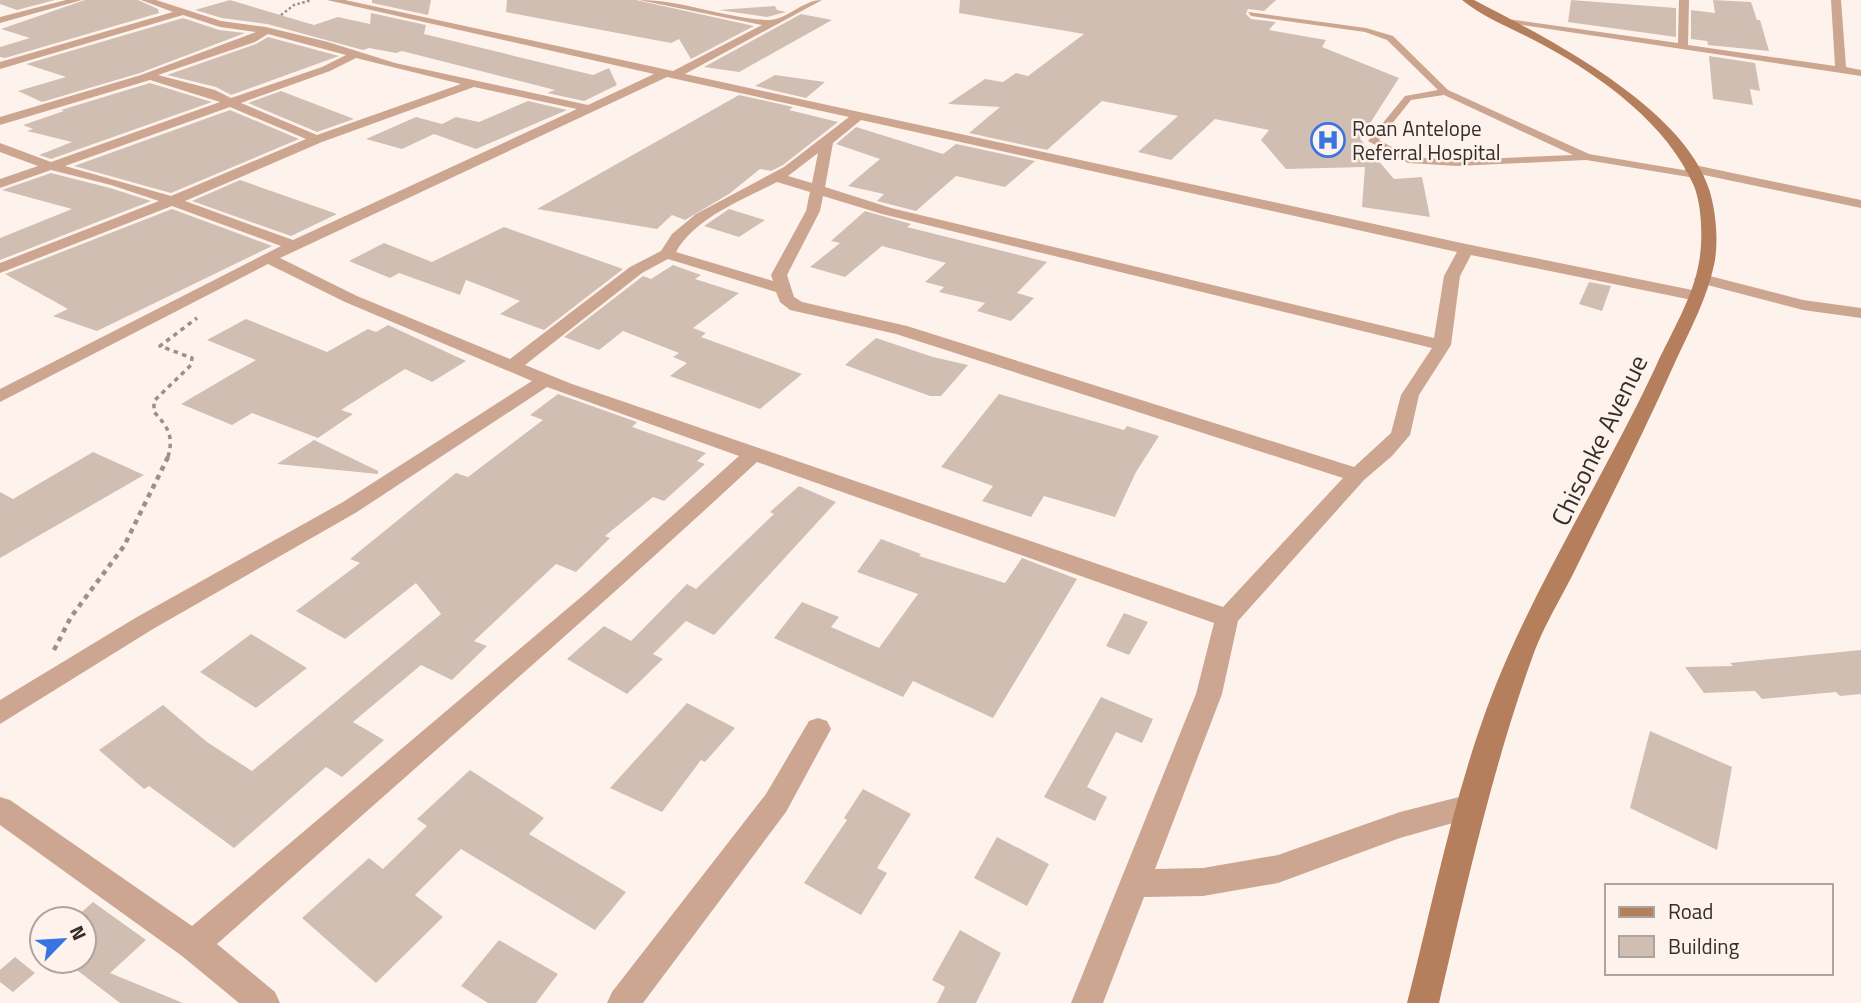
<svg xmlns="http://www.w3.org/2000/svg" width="1861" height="1003" font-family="'Titillium Web',sans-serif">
<rect width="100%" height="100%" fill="#fef3ec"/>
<!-- building -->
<g fill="#d1beb3">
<path d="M0,0H55L17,10L0,4Z"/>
<path d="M85,0H138L158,9L159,13L5,58L0,57V47L30,38L1,29Z"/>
<path d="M230,0L314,25L338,17L370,24L371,13L426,25L424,34L593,75L609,68L617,85L584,101L547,93L555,90L402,51L396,53L369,48L363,50L267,24L222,18L195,10Z"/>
<path d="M372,0H431L428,15L372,3Z"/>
<path d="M507,0H636L754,26L691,59L679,39L671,43L506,12Z"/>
<path d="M960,0H1276L1264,11L1248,9L1246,14L1251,19L1276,22L1269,30L1326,40L1322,47L1399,78L1360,139L1394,179L1422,177L1430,217L1362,207L1365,167L1286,169L1261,140L1269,130L1215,119L1171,160L1138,152L1178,116L1102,101L1047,150L969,133L1000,107L948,104L985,79L1003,82L1016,73L1028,76L1084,34L959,13Z"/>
<path d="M1571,0L1676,8V37L1568,22Z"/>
<path d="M1713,0L1751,2L1757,20H1760L1769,51L1708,45L1707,41L1691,39V10L1715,13Z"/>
<path d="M775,6L777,10L786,12L767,17L719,10Z"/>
<path d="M801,14L832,20L739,72L704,67Z"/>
<path d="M183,18L219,30L245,33L140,73L42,102L18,91L66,77L26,64Z"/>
<path d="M268,37L339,56L231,95L216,87L167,75L256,44Z"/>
<path d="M1709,56L1755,63L1760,91L1750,89L1753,105L1713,99Z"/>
<path d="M775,75L825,82L806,98L755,86Z"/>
<path d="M150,83L212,102L51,159L39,155L72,142L27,131L33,129L23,125L64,111L61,110Z"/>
<path d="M281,91L354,119L317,132L248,103Z"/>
<path d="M739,95L793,107L789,110L838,122L783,165L771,171L760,169L729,194L685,220L672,215L657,229L537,209Z"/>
<path d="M528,101L567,110L476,149L434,134L402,149L366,139L416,117L442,124L456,117L479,122Z"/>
<path d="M230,110L299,139L171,193L74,166Z"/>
<path d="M856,127L943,154L956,144L1035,161L1005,187L956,176L916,211L877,201L884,194L848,186L880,159L836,144Z"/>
<path d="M51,173L110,188L151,201L0,260V238L72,209L2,190Z"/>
<path d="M240,180L337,214L291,236L192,201Z"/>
<path d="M172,209L272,246L97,331L53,316L68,309L5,274Z"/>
<path d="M729,209L765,220L739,237L704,226Z"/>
<path d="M865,211L911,224L907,227L1047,262L1017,293L1034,298L1011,321L977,311L985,303L939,292L944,287L925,282L946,263L882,246L845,277L810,267L840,243L831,241Z"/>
<path d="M504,227L623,269L544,330L500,314L520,301L466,280L460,295L399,273L390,278L349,261L384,243L432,262Z"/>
<path d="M673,265L701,275L695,279L739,293L693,328L706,333L701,337L802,374L760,409L670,376L687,363L673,357L679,353L623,331L599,350L564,337L643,276L651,279Z"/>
<path d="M1589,282L1611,286L1602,311L1579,304Z"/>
<path d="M246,319L327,352L368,329L376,332L388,325L466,361L432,382L405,369L341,410L353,414L318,438L252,413L232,425L181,404L256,360L207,340Z"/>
<path d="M876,338L933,357L968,365L941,396H930L845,365Z"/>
<path d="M558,394L637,422L632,427L706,453L697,461L705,464L664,501L653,497L605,536L610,538L576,572L556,564L474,641L487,646L452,680L421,665L353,722L384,740L342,777L326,767L234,848L149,786L144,789L99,750L163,705L207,742L252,771L441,614L416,583L345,639L296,611L360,563L350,559L456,473L468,477L543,420L530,415Z"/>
<path d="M999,394L1124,430L1127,426L1159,436L1136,472L1115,517L1044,496L1031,517L982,501L993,486L941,467Z"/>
<path d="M314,440L378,471V474L277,464Z"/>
<path d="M93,452L144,475L0,558V492L13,499Z"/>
<path d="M799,486L836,502L714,635L686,621L653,654L663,659L627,694L567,659L604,626L631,641L687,584L696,589L774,514L770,512Z"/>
<path d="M881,539L921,554L919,556L1005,583L1022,558L1077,579L993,718L913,681L903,697L774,638L802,602L839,617L831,627L879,648L918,594L857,572Z"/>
<path d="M1124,613L1148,622L1129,655L1106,646Z"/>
<path d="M251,634L307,668L256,708L200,672Z"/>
<path d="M1861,650V694L1840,696L1836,692L1762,699L1755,691L1704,693L1685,667L1733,666L1730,663Z"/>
<path d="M1101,697L1153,719L1142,743L1116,732L1087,787L1107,797L1095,821L1044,797Z"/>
<path d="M687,703L735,728L705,762L701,760L662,812L610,788Z"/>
<path d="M1650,731L1732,767L1717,850L1630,808Z"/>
<path d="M470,770L544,818L529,834L626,892L595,930L461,849L415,895L443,917L376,983L302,918L369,858L383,869L427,826L417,819Z"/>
<path d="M863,789L911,814L877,868L887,873L861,915L804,883L847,820L844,818Z"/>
<path d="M997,837L1049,864L1027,906L974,878Z"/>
<path d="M93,902L146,940L110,973L183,1003H120L65,961H84V919H74Z"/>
<path d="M960,930L1001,953L976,1003H937L945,987L932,980Z"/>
<path d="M499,940L558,974L536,1003H488L461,986Z"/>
<path d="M15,957L35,973L13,992L0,982V970Z"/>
</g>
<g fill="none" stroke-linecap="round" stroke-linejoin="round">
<!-- path-far2 -->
<path stroke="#99908b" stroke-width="2.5" stroke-dasharray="2.5 2.5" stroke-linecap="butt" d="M281,15L294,5L312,0"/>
<!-- path-far1 -->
<path stroke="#99908b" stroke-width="3.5" stroke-dasharray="4.5 4.5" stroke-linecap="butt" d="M168,457C174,436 168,427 154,412V401L191,365L192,358L160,346L197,318"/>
<!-- path -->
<path stroke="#99908b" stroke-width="4.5" stroke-dasharray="5 5" stroke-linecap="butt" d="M54,650L71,617L124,546L169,455"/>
<!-- lane -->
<path fill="#cca690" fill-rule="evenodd" d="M1248,12L1366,28L1393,36L1448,90L1589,154L1695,172L1700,175L1695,178L1586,160L1457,166L1408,163L1368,141L1405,96L1438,90L1387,40L1365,32L1251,16ZM1444,95L1573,155L1457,160L1410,157L1379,140L1411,100Z"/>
<!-- street -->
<g fill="#cca690" fill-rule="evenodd">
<path d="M66,0H82L0,23V17Z"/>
<path d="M141,0H156L221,21L266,27L328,42L395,63L588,105L654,74L327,0H345L673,71L762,25L639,0C683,0 724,18 767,20C786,21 802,0 822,0L685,74L1466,244L1697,291L1705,296L1697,301L1471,255L1460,276L1451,345L1419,395L1410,435L1392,456L1364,480L1238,621L1222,694L1155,869L1203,868L1278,855L1400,812L1471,794L1481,797L1485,806L1481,815L1400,838L1278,883L1203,896L1144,897L1103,1003H1071L1196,694L1214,623L757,462C580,626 397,783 217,944L275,992L280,1003H239L182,956L0,825V797L10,800L192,926L587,592L739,456L547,387L357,512L153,629L0,724V700L137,617L343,502L532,381L345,302L268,264L0,402V389L281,246L172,206L0,273V263L159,201L111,185L51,170L0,188V179L38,166L0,152V143L51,162L220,102L150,80L0,125V117L141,75L256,32L220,27L183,15L0,69V62L173,12ZM268,34L346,55L322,67L231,98L215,90L158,75L255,42ZM356,58L461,84L317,135L241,103L330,71ZM667,77L849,117L784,167L696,214L672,234L661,251L630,267L510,359L357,296L280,258ZM474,87L577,109L293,240L185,201L322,142ZM230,107L306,139L171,196L65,166ZM861,120L1457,252L1444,276L1434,338L891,208L825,187L833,143ZM818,153L812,183L788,176ZM777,182L810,192L806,211L771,275L773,281L676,252C696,217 743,200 777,182ZM823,196L882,214L1432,348L1401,395L1391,433L1354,467L907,326L802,302L794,297L787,275L820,211ZM668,259L776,292L780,302L790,310L896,334L1343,478L1223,607L572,384L525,365L642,273Z"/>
<path d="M1679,0H1689L1688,45L1835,66L1831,0H1841L1846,67L1861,70V76L1503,22L1508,19L1678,43Z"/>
<path d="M1690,164L1861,200V208L1685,171V165Z"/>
<path d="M1702,274L1803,300L1861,308V318L1803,310L1696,282L1694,279Z"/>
<path d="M818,718L827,721L831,729L786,812L643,1003H607L612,992L766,794L809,721Z"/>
</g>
<!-- secondary -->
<path fill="#b57f5e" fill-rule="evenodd" d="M1462,0H1474C1547,38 1682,106 1709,189C1716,210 1719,243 1714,265C1707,298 1691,328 1677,358C1646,428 1611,497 1577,566C1562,597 1542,628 1531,661C1491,773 1466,888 1439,1003H1407C1437,887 1459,766 1508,656C1552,557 1610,464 1656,366C1671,333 1693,298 1699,262C1703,241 1702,206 1694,186C1667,124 1602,77 1545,46C1519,31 1485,19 1462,0Z"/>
</g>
<!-- icons -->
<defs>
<g id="hospital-ring" transform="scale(1.75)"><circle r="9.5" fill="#fef3ec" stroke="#3974e3" stroke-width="1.5"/><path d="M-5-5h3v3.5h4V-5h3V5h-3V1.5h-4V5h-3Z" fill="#3974e3"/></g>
</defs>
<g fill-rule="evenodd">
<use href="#hospital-ring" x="1328" y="140"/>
</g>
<g text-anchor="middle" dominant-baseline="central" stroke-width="5" stroke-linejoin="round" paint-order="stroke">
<!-- far-poi labels -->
<g font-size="21" fill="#352e2a" stroke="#fef3ec" text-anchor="start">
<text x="1352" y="128">Roan Antelope<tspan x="1352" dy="24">Referral Hospital</tspan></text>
</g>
<!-- street labels -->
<g font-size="26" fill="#352e2a" stroke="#fef3ec">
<text transform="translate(1599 440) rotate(-64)">Chisonke Avenue</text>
</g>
</g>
<!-- legend -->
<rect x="1605" y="884" width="228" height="91" fill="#fef3ec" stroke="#aea49e" stroke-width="2"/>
<rect x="1619" y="907" width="35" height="10" fill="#b57f5e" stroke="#aea49e" stroke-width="2"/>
<text x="1668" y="919" font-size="21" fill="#352e2a">Road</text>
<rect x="1619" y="936" width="35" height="21" fill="#d1beb3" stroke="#aea49e" stroke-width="2"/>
<text x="1668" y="954" font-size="21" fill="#352e2a">Building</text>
<!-- north arrow -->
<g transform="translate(63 940) rotate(65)"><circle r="33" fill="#fef3ec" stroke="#aea49e" stroke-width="2"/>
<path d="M0-5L12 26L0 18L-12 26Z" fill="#3974e3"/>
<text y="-10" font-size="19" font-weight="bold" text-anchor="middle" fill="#352e2a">N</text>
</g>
</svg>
